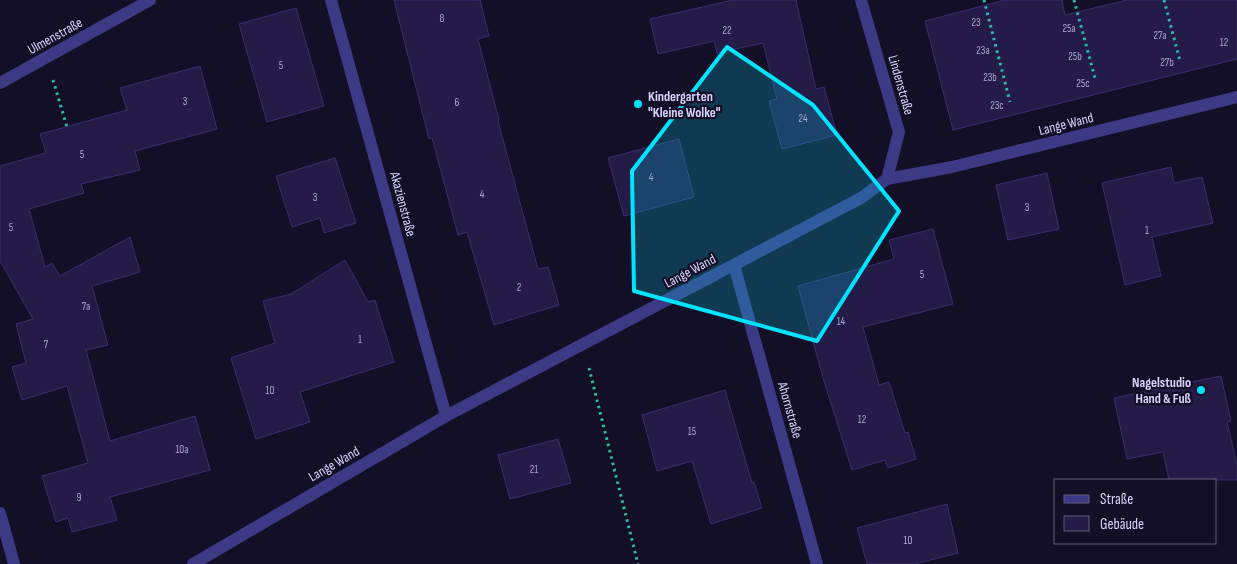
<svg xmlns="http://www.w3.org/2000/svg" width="1237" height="564" font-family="'Sofia Sans Condensed',sans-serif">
<rect width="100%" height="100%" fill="#130f26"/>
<!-- building -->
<g fill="#241b47" stroke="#3b2d73">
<path d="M394,0H480L489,36L478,39L499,120L498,121L538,269L548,267L559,305L494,325L467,232L458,235L432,138L429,139Z"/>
<path d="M733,0H796L816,89L824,87L837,135L782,149L769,101L777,99L763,43L717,53L714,41L658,54L650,19Z"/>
<path d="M1005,0H1062L1065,15L1127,0H1237V59L953,130L925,21Z"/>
<path d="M296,8L324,106L267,122L239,24Z"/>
<path d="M200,66L217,129L135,151L140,170L81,184L84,193L29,209L45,267L52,263L60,276L130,237L140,272L92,286L108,345L86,350L110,441L195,416L210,470L110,497L117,520L72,532L68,518L56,522L42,476L88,463L67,386L22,400L12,367L26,363L16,324L33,319L0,261V166L46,153L40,134L127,110L120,88Z"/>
<path d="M679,139L694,197L624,216L608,158Z"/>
<path d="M335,158L356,223L324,233L320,218L292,227L276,176Z"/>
<path d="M1171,167L1174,183L1202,177L1213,223L1152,237L1161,276L1125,285L1102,183Z"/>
<path d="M1047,173L1059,229L1008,240L996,185Z"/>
<path d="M933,229L953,304L863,327L879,385L889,382L905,433L908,432L916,459L888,468L885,460L852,470L823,378L798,286L894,259L889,240Z"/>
<path d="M345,260L368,302L375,300L394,362L300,392L310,422L256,439L231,358L275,343L263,301L291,294Z"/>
<path d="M1221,376L1231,421L1227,422L1237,465V480H1169L1163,452L1127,459L1114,398Z"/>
<path d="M725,390L752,483L754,482L762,508L711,524L692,461L657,471L642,415Z"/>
<path d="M558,439L571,483L510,499L498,455Z"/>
<path d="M947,504L958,553L915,564H867L857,528Z"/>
</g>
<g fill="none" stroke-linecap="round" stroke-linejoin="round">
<!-- path -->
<g stroke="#2fb8b0" stroke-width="3" stroke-dasharray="2.5 4" stroke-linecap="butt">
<path d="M984,0L1010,102"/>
<path d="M1074,0L1095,78"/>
<path d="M1164,0L1180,61"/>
<path d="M53,80L67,127"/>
<path d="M589,368L638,564"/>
</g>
<!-- minor -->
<g stroke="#3d3a85" stroke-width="12">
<path d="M331,0L446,416"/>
<path d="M861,0L899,132L887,179"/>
<path d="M0,83L150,0"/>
<path d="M734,265L817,564"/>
<path d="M0,513L14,564"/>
<path d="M193,564L446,416L861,198L887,179L952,167L1237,97"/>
</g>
</g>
<!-- marked area -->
<path fill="#00e5ff" fill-opacity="0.2" stroke="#00e5ff" stroke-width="4" stroke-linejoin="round" d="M727,47L813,105L899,211L817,341L634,291L632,171Z"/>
<!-- markers -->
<g fill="#00e5ff" stroke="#130f26" stroke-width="2">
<circle cx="638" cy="104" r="5"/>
<circle cx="1201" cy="390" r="5"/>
</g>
<g text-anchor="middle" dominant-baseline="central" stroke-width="4.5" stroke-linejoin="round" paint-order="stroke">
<!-- number labels -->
<g font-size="11" fill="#aca6d1">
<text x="442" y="18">8</text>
<text x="976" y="22">23</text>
<text x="1069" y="28">25a</text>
<text x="727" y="30">22</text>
<text x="1160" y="35">27a</text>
<text x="1224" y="42">12</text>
<text x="983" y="50">23a</text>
<text x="1075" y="56">25b</text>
<text x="1167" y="62">27b</text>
<text x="281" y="65">5</text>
<text x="990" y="77">23b</text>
<text x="1083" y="83">25c</text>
<text x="185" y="101">3</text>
<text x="457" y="102">6</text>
<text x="997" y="105">23c</text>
<text x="803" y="118">24</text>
<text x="82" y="154">5</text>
<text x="651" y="177">4</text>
<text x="482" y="194">4</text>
<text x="315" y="197">3</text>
<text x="1027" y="207">3</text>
<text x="11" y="227">5</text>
<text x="1147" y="230">1</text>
<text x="922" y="274">5</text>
<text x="519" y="287">2</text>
<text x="86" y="306">7a</text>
<text x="841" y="321">14</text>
<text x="360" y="339">1</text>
<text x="46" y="344">7</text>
<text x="270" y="390">10</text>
<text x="862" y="419">12</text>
<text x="692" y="431">15</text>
<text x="182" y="449">10a</text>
<text x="534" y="469">21</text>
<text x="79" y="497">9</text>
<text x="908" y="540">10</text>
</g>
<!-- street labels -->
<g font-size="14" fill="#d9d4ff" stroke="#130f26">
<text transform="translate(55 36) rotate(-29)">Ulmenstraße</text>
<text transform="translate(901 85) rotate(74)">Lindenstraße</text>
<text transform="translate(1066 124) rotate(-14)">Lange Wand</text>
<text transform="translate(403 204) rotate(75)">Akazienstraße</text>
<text transform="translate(690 271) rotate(-28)">Lange Wand</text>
<text transform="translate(790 410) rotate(74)">Ahornstraße</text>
<text transform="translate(334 464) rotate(-30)">Lange Wand</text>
</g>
<!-- poi labels -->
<g font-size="14" font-weight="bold" fill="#d9d4ff" stroke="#130f26" text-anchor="start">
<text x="648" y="96">Kindergarten<tspan x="648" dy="16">"Kleine Wolke"</tspan></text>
<text x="1191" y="382" text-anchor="end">Nagelstudio<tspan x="1191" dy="16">Hand &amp; Fuß</tspan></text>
</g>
</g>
<!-- legend -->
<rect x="1054" y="479" width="162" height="65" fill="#130f26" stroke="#625e7d"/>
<rect x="1064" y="495" width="25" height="8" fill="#3d3a85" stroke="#625e7d"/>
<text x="1100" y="504" font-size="15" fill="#d9d4ff">Straße</text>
<rect x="1064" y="516" width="25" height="15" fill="#241b47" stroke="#625e7d"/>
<text x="1100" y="529" font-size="15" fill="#d9d4ff">Gebäude</text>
</svg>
